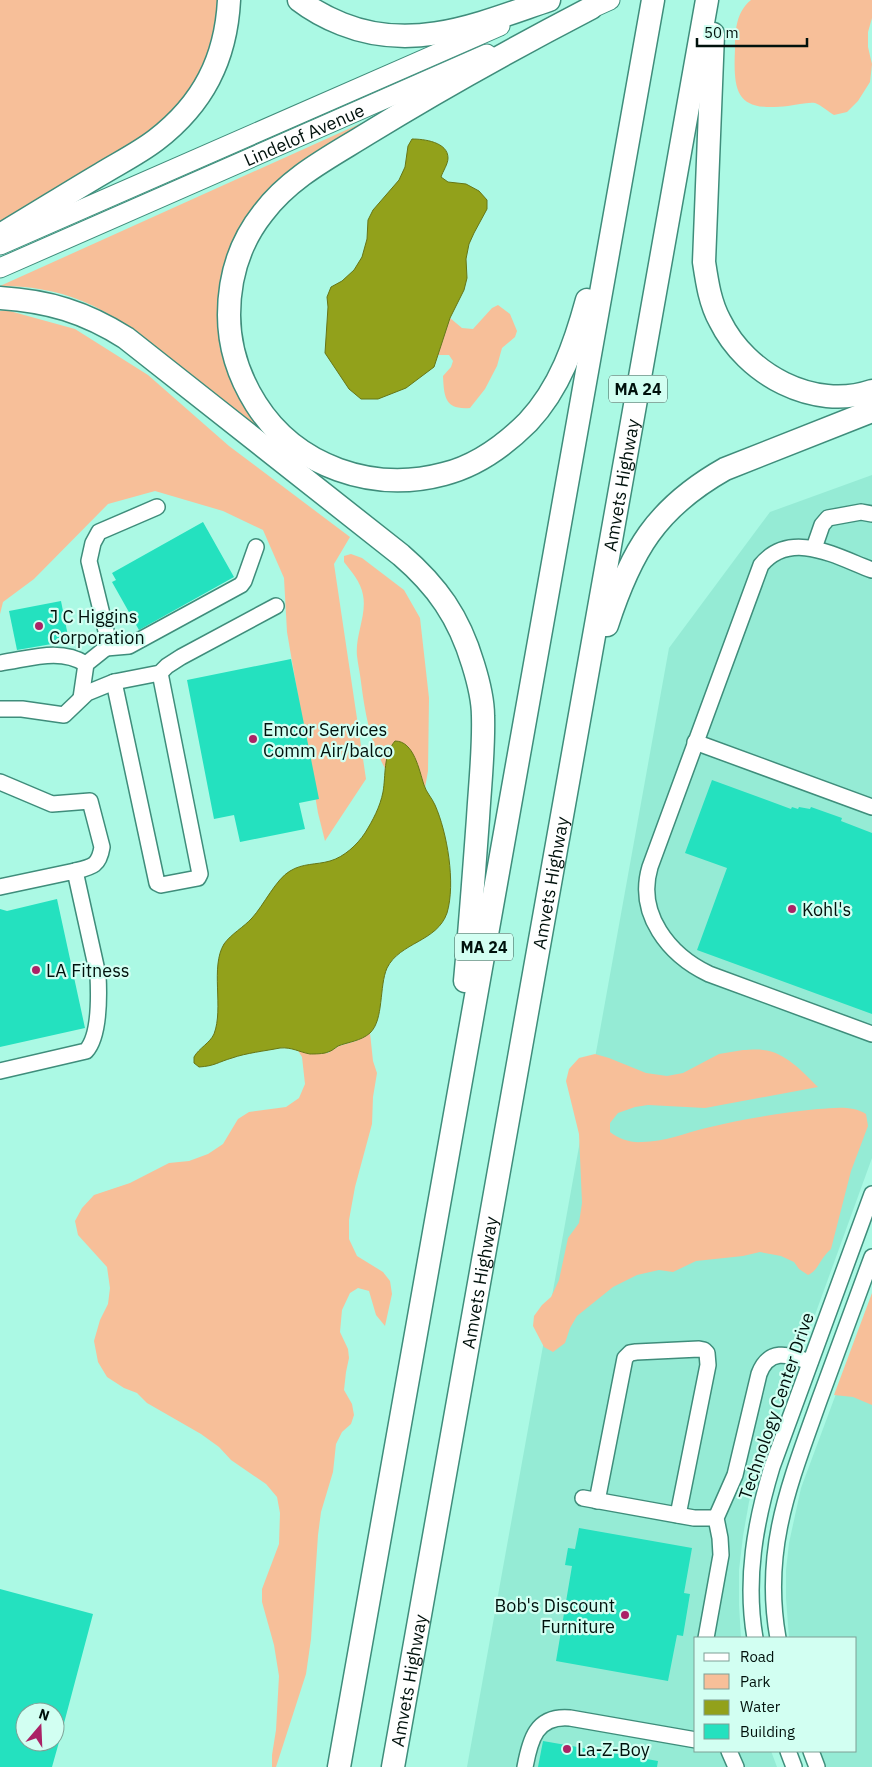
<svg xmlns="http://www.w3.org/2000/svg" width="872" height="1767" font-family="'IBM Plex Sans',sans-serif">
<rect width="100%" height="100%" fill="#abf9e4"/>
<!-- built -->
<g fill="#95ebd5">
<path d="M872,475V1158L759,1469L749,1502L743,1536L739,1570V1605L741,1638H696V1751H771L777,1767H467L669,648L770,512Z"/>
<path d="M856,1340L872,1349V1767H826L820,1751H856V1638H789L786,1598V1570L789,1543L801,1488Z"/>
</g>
<!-- green -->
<g fill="#f7bf99">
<path d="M0,0H217L216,22L210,53L197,78L177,108L139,138L0,223Z"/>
<path d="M751,0H872V18L868,32V47L872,64L870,82L858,101L847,112L834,115C829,112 821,105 815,103C807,102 797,105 788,106C737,112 733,94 735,49C735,31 736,12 751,0Z"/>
<path d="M366,121L317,152L228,254L217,306L220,349L236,388L262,427L259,432C228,408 198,383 167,358C141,337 113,313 82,301C56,290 28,286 0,286Z"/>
<path d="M498,305L510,314L517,331L515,337L502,348L497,366L485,389L470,408C445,410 444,397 443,376L451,367L453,361L449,355H438L450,318L462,328L473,329L492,308Z"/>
<path d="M6,310L75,329L148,375L229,446L350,537L334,564L366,779L325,841L318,813L287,632L284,578L263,530L223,511L155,491L108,504L34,579L3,602L0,614V311Z"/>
<path d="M351,554L362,558L404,590L420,618L429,698L428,771L425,788L419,769L408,746L389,749L386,770C370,743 365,713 361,682C360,673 358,665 357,656C355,635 367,615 363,595C361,582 351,571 344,562V556Z"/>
<path d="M370,1033L373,1061L377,1073L373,1097L372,1124L355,1187L349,1220V1239L357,1256L383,1272L390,1281L392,1294L385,1326L376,1315L369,1291L358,1288L350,1293L342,1310L340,1332L348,1349L349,1358L346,1372L344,1390L352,1404L354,1415L351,1424L342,1432L336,1444L333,1472L321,1512L318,1535L311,1639L306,1674L276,1767H272V1755L276,1730L279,1676L274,1645L262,1602V1589L279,1544L280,1513L277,1497L266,1484L231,1460L219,1447L201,1434L147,1403L137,1393L124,1388L107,1377L98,1362L94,1341L100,1320L108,1304L110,1288L107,1267L78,1235L75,1221L82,1208L94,1195L130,1183L169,1163L189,1161L208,1154L223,1144L238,1119L249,1112L286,1107L299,1098L305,1084L302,1057L297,1049L309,1054L328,1053L339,1046L356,1041Z"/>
<path d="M743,1050C749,1050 756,1049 763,1050C785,1052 803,1072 818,1087L705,1108L648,1105L635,1107L618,1113L610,1123V1132C619,1139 631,1143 642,1142C664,1142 685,1133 706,1128C742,1119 780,1113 818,1109C834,1108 852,1105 866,1114L868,1126L851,1171L831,1249C820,1258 819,1270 808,1275L799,1269L794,1262L781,1256L760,1252L743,1256L696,1261L673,1272L659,1270L637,1275L613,1287L577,1316L570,1328L565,1343L553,1352L544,1347L533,1326L534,1316L542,1305L551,1297L559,1280L568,1238L579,1223L582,1203L579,1134L566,1081L569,1069L579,1058L595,1054L609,1058L646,1073L667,1076L683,1073L719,1054Z"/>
<path d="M872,1293V1405L853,1397L834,1395Z"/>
</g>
<!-- water -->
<g fill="#92a11b" stroke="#667616">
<path d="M412,139C424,139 448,142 448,158C448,164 443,171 441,177L448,182L466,184L479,191L487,200V209L474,233L469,244L466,259L467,278L464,290L450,318L434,367L406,388L378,399H361L349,389L325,353L328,307L327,297L331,287L342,281L354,270L362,257L367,239L368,220L373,210L399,180L405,167L408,146Z"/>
<path d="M395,741C414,741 419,770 424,785C426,792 432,798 435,805C447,832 456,883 447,913C437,942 400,942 387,968C379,986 384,1020 370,1033C361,1041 348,1042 338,1046C335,1048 332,1051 328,1052C324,1054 314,1054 310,1054C299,1052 292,1047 280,1048C265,1051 246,1053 232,1058C218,1062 215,1066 199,1067L194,1063V1057C199,1048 210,1043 214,1034C224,1008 210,967 224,944C231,934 244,927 252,918C264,905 276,879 290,871C303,863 316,865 330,861C344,857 357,845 365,833C373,820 380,807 383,792C386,775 383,755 395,741Z"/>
</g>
<!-- building -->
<g fill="#24e1bf">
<path d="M203,522L234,577L139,630L112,582L116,580L112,573Z"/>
<path d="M61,601L69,641L17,650L9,611Z"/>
<path d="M291,659L319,799L299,803L305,829L240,842L234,815L214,819L187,680Z"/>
<path d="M712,780L791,809L792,807L798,809L799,807L810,809L811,807L842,818L841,821L872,833V1014L697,950L727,868L685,853Z"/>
<path d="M57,899L85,1028L0,1047V909L7,911Z"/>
<path d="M579,1528L692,1548L684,1593L690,1594L683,1636L677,1635L668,1681L556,1661L572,1566L565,1565L568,1548L575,1549Z"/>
<path d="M0,1589L93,1614L59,1742L55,1741V1712H25V1742H59L52,1767H0Z"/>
<path d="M543,1741L658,1761L657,1767H538Z"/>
</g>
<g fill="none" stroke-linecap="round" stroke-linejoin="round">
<!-- minor casing -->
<g stroke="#3f8d7b" stroke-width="18">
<g id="minor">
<path d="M814,548L822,525L828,518L861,512L872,514"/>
<path d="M872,570C837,557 791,529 761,565L650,867C636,914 669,955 709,974L872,1034"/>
<path d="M106,648L129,646L241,585L244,581L256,547"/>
<path d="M0,663C29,659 60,647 86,664"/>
<path d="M114,682L157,883L161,885L198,878L200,874L160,673"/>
<path d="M81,698L86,664L106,648L109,643L89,561L93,543L99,532L157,507"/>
<path d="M0,709H22L64,715L87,693L114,682L160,673L167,666L181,657L276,606"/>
<path d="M695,742L872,807"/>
<path d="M0,782L52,804L90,801L102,847C99,866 92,867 75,871"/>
<path d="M0,887L75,871L98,975C99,995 100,1036 86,1051L0,1071"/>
<path d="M583,1498L694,1518H716"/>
<path d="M597,1501L625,1358L630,1353L636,1352L699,1349L704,1350L707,1353L708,1365L678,1515"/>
<path d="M706,1638L721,1555L720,1538L716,1518L735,1475L759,1374C769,1347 789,1355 810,1362"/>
<path d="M755,1638C745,1580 755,1523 772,1467L872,1194"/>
<path d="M778,1638C762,1549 790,1483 819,1401C837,1353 854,1305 872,1257"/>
<path d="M729,1751L736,1767"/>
<path d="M788,1751L794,1767"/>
<path d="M811,1751L817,1767"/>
<path d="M525,1767C530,1740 536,1715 570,1718L696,1740"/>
</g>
</g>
<!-- major casing -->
<g stroke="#3f8d7b" stroke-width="21">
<g id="major">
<path d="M579,14L610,0"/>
<path d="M0,245L500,26"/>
<path id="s1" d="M0,268L487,54"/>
</g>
</g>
<!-- highway casing -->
<g stroke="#3f8d7b" stroke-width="25">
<g id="highway">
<path d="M299,0C312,10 327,18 342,24C414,53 481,23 549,0"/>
<path d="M713,34L704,262C707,282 710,303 720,321C746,374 813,411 872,391"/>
<path d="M0,235C34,215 67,194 101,174C119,163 139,153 156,140C203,104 226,59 229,0"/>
<path d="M0,298C48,301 85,312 126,338L401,555C437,586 459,617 473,664C478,680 483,698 483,716C484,750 480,784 478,818C474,873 470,927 465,981"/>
<path d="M587,300C575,344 560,388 528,422C505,445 476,466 444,474C373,493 296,467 256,404C239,377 229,347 229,315C229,278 240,242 263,213C290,177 330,157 367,134C440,89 514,48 591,8"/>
<path d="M607,625C631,551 656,508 725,469L872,411"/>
<path d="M339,1767L653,0"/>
<path id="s2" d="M393,1767L707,0"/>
</g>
</g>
<!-- minor -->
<use href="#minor" stroke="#fff" stroke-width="15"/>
<!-- major -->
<use href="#major" stroke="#fff" stroke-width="19"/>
<!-- highway -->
<use href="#highway" stroke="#fff" stroke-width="22"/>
</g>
<!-- markers -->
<g fill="#ab2266" stroke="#d2fff2" stroke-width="2">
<circle cx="39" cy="626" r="5"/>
<circle cx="253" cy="739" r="5"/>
<circle cx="792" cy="909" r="5"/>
<circle cx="36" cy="970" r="5"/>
<circle cx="625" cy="1615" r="5"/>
<circle cx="567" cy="1749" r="5"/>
</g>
<g text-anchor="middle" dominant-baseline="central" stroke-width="4.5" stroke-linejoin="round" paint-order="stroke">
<!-- shield labels -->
<g fill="#d2fff2" stroke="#3f5851" stroke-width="1">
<rect x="609" y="375.5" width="58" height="27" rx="4"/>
<rect x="455" y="933.5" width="58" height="27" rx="4"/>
</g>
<g font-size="16" font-weight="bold" fill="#00110c">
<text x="638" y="389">MA 24</text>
<text x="484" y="947">MA 24</text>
</g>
<!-- street labels -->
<g font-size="18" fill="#00110c" stroke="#d2fff2">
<text stroke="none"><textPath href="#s1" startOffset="332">Lindelof Avenue</textPath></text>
<text stroke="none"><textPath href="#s2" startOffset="1302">Amvets Highway</textPath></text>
<text stroke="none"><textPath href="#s2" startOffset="898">Amvets Highway</textPath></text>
<text stroke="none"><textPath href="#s2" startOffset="492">Amvets Highway</textPath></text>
<text transform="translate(776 1406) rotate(-71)">Technology Center Drive</text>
<text stroke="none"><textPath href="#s2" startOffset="88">Amvets Highway</textPath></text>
</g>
<!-- poi labels -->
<g font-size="18" fill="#00110c" stroke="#d2fff2" text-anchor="start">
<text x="49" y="616">J C Higgins<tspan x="49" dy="21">Corporation</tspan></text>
<text x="263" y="729">Emcor Services<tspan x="263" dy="21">Comm Air/balco</tspan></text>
<text x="802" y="909">Kohl's</text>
<text x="46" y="970">LA Fitness</text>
<text x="615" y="1605" text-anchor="end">Bob's Discount<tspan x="615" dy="21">Furniture</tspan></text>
<text x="577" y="1749">La-Z-Boy</text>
</g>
</g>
<!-- legend -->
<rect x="694" y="1637" width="162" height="115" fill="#d2fff2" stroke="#7ea096"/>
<rect x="704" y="1653" width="25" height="8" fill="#ffffff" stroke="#7ea096"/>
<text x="740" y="1662" font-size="15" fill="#00110c">Road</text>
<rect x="704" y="1674" width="25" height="15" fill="#f7bf99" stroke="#7ea096"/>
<text x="740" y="1687" font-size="15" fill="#00110c">Park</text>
<rect x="704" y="1700" width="25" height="15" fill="#92a11b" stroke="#7ea096"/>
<text x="740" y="1712" font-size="15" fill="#00110c">Water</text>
<rect x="704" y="1724" width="25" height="15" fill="#24e1bf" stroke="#7ea096"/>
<text x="740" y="1737" font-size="15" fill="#00110c">Building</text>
<!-- north arrow -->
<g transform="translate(40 1727) rotate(19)"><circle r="24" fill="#d2fff2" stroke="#7ea096"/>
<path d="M0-4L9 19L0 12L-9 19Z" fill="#ab2266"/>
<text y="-8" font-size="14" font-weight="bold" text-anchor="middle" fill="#00110c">N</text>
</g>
<!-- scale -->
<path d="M697 38v8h110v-8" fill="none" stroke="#00110c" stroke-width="2.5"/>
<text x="704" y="38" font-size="15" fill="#00110c" stroke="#d2fff2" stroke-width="4" paint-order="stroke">50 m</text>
</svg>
